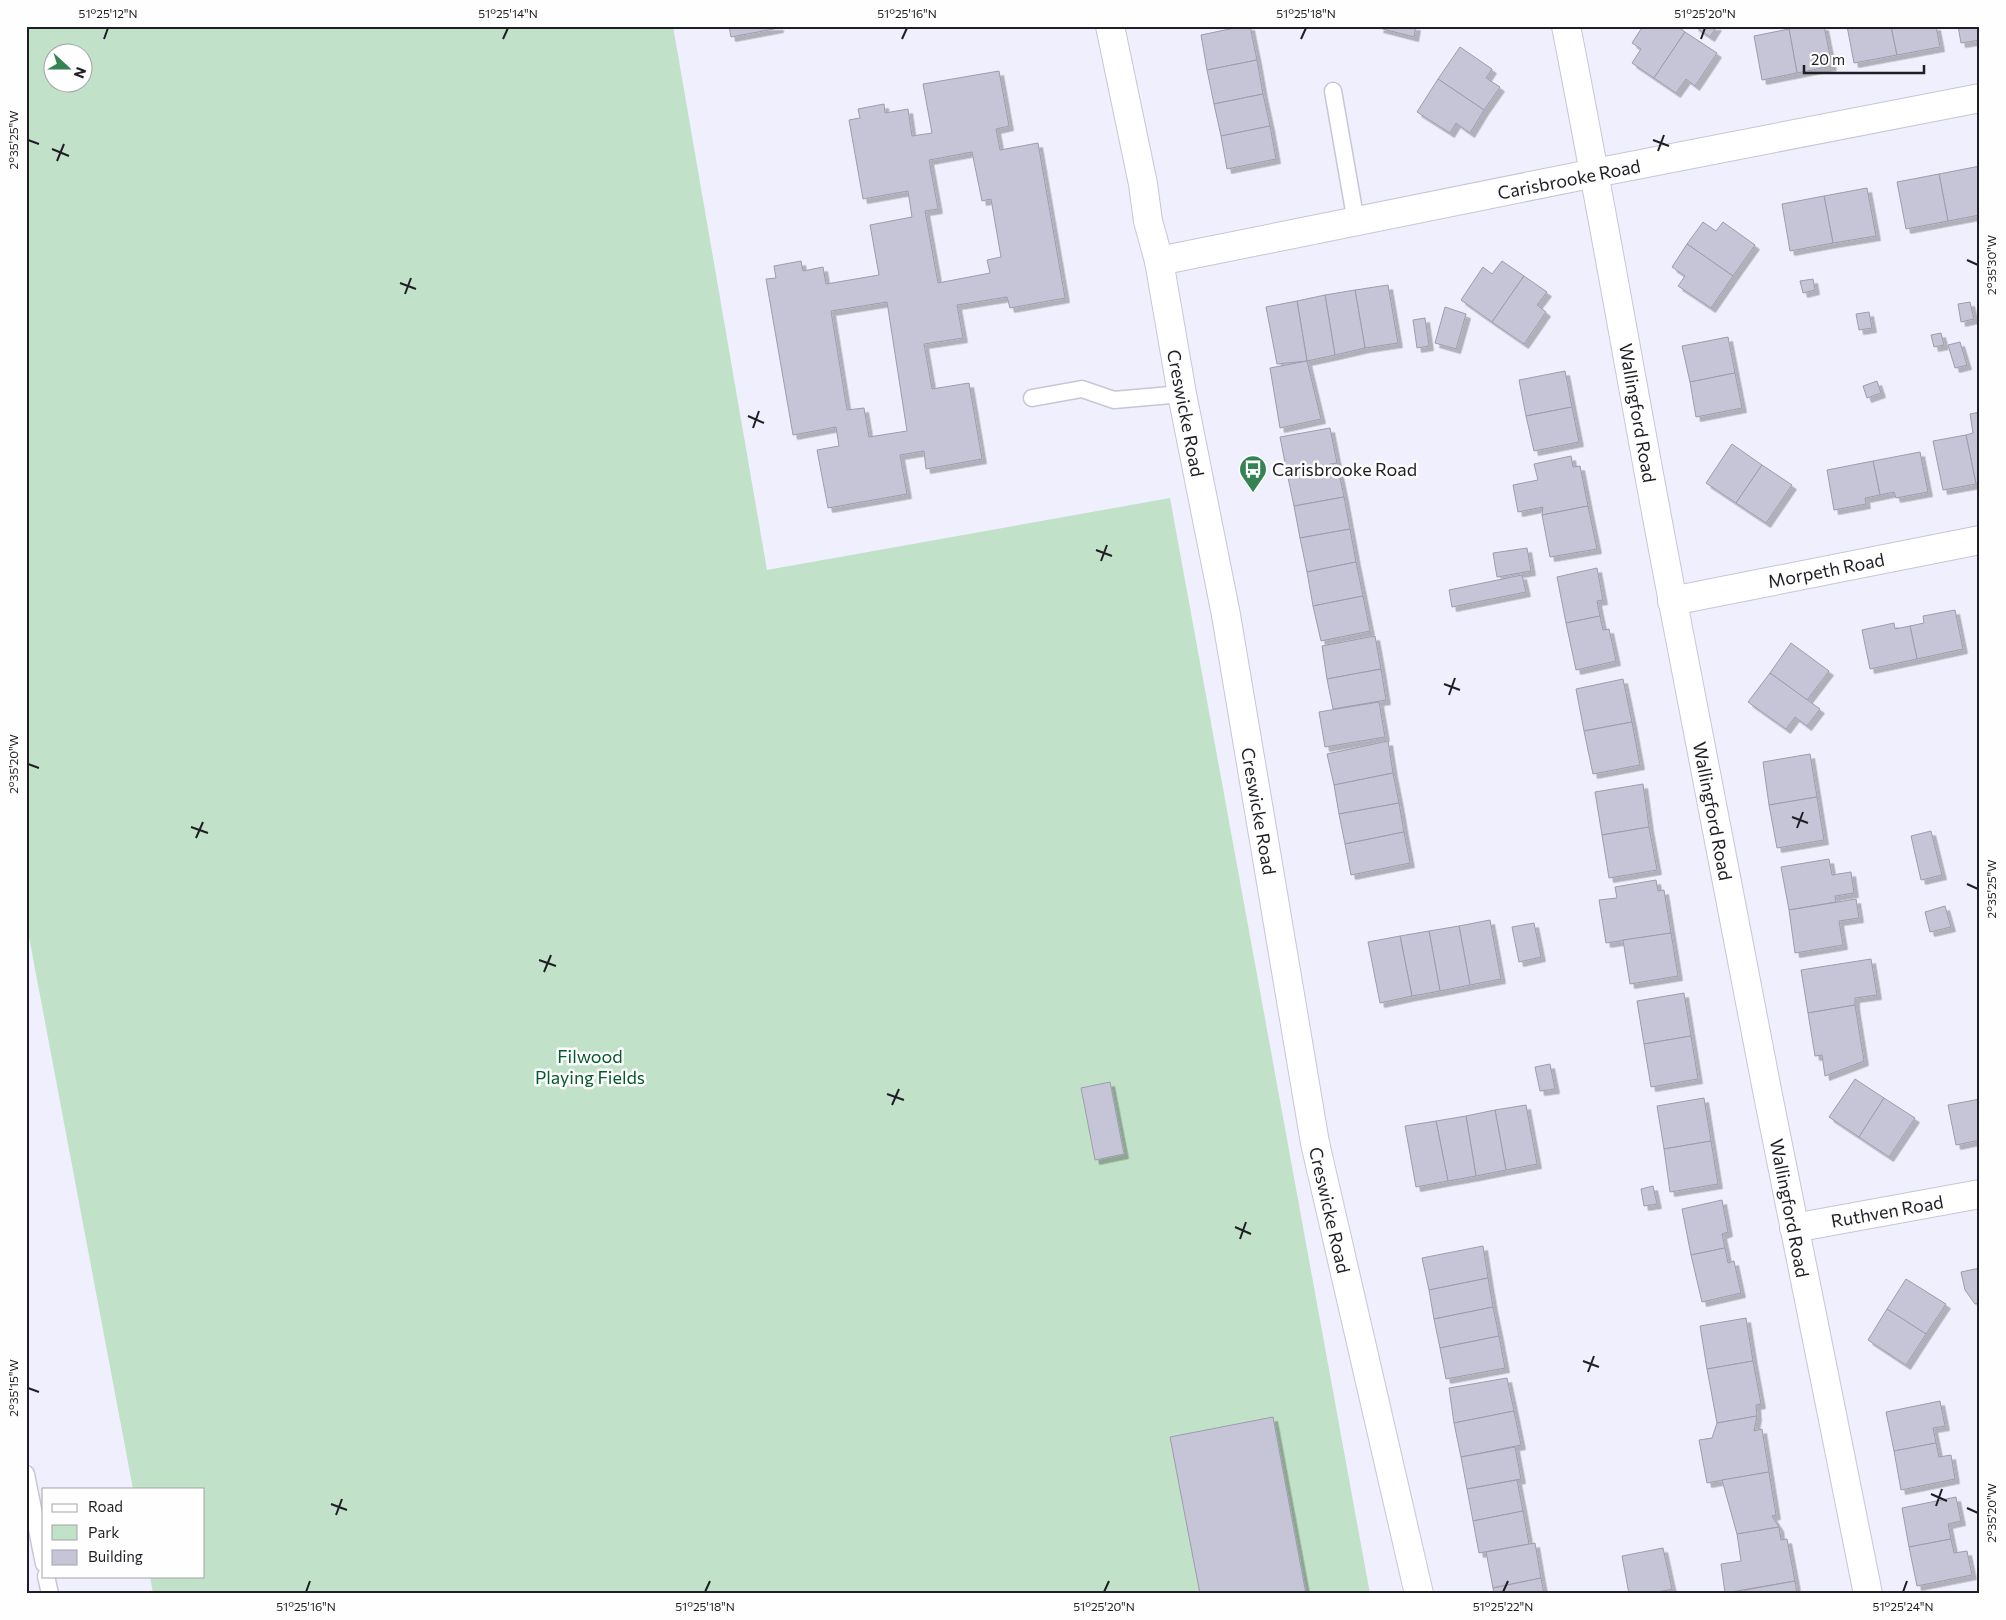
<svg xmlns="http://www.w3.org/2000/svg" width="2006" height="1620" font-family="Commissioner,sans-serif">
<defs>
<filter id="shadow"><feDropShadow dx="4.5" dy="4.5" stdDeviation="0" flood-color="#0004"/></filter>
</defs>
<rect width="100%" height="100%" fill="#f0effd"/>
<!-- green -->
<path fill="#c1e1c9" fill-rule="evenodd" d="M26,26H673L767,570L1170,498L1370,1594H153L150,1576H204V1489H133L26,921ZM52,52H82V82H52Z"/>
<!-- building -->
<g fill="#c6c5d7" stroke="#9d9cad" fill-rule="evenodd" filter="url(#shadow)">
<path d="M729,26H779V28L731,37Z"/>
<path d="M1244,26H1250L1257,60L1207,70L1201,35Z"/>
<path d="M1380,26H1416L1414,37L1379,28Z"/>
<path d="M1643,26H1677L1685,32L1654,78L1632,63L1641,49L1632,43Z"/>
<path d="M1694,26H1717L1710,37Z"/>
<path d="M1801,26H1824L1832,66L1797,73L1789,29Z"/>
<path d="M1847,26H1891L1897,55L1854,63Z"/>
<path d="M1891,26H1936L1940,47L1897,55Z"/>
<path d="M1958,26H1980V40L1961,43Z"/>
<path d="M1789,29L1797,73L1762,80L1754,36Z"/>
<path d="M1685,32L1717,53L1695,86L1686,79L1676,93L1654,78Z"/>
<path d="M1460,47L1492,69L1486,78L1500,87L1484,110L1438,79Z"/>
<path d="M1257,60L1263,94L1214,104L1207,70Z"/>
<path d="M999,71L1009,126L996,129L1000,150L1038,143L1065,298L1010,308L1007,297L957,305L963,338L924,344L932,389L969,383L982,459L926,469L924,451L900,455L907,494L828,508L817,450L839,446L836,427L793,435L766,279L776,278L774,266L801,261L803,271L823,267L826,284L879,275L870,225L912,217L908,191L863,199L849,120L860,118L858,109L884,104L885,113L908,109L912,136L932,133L923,84ZM972,152L982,201L991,199L1001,257L987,260L990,273L938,283L925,211L938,209L929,160ZM887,302L907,431L869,437L864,408L847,410L831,311Z"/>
<path d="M1438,79L1484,110L1470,133L1456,123L1450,133L1417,112Z"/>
<path d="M1263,94L1270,126L1221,136L1214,104Z"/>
<path d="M1270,126L1276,159L1227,169L1221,136Z"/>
<path d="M1980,166V215L1948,221L1939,174Z"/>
<path d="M1939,174L1948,221L1906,229L1897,182Z"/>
<path d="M1867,188L1876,236L1833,243L1824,196Z"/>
<path d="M1824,196L1833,243L1790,251L1782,204Z"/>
<path d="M1703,222L1716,231L1723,222L1755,245L1733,276L1687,244Z"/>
<path d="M1687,244L1733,276L1711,308L1678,286L1685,276L1672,267Z"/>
<path d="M1502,261L1524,276L1492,322L1461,300L1483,267L1492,274Z"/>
<path d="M1524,276L1547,292L1537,305L1546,312L1524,344L1492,322Z"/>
<path d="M1813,279L1815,290L1803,293L1800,281Z"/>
<path d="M1388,285L1398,343L1365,348L1355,290Z"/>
<path d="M1355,290L1365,348L1335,355L1325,295Z"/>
<path d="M1325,295L1335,355L1307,361L1297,301Z"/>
<path d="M1297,301L1307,361L1277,364L1266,307Z"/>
<path d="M1970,302L1974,319L1961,322L1958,304Z"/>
<path d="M1445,307L1466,314L1456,349L1435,343Z"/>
<path d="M1869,312L1872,328L1859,330L1856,314Z"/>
<path d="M1425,318L1429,346L1417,348L1413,320Z"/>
<path d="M1941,333L1944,345L1934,347L1931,335Z"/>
<path d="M1728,337L1735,373L1690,382L1682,346Z"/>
<path d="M1960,342L1967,365L1955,368L1948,345Z"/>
<path d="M1307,361L1321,419L1280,428L1270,368Z"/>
<path d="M1565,371L1572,407L1526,416L1519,380Z"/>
<path d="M1735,373L1742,408L1696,417L1690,382Z"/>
<path d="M1877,381L1881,393L1867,398L1863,386Z"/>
<path d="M1572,407L1579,442L1534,451L1526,416Z"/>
<path d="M1980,412V483L1976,484L1966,435L1973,433L1970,414Z"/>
<path d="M1330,428L1337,463L1287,473L1280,437Z"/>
<path d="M1966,435L1976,484L1943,490L1933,441Z"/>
<path d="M1732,444L1762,465L1736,503L1706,483Z"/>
<path d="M1920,452L1928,492L1896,498L1894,492L1880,495L1873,461Z"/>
<path d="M1571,456L1573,467L1580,466L1588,506L1542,515L1543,507L1518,512L1513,485L1538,480L1534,464Z"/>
<path d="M1873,461L1880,495L1865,498L1866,504L1834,510L1827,470Z"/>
<path d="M1337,463L1344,497L1294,506L1287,473Z"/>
<path d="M1762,465L1792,485L1766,523L1736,503Z"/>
<path d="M1344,497L1350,529L1300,538L1294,506Z"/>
<path d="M1588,506L1597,549L1550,557L1542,515Z"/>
<path d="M1350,529L1356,562L1307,572L1300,538Z"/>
<path d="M1527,548L1531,571L1497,577L1493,553Z"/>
<path d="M1356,562L1363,596L1313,606L1307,572Z"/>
<path d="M1597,568L1603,600L1597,601L1600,616L1566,623L1557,577Z"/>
<path d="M1522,575L1526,592L1452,607L1449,590Z"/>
<path d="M1363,596L1370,631L1321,641L1313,606Z"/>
<path d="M1955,610L1963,649L1917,659L1910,626L1924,623L1923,616Z"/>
<path d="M1600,616L1603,630L1609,629L1616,661L1576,670L1566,623Z"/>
<path d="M1894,623L1895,629L1910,626L1917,659L1870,669L1862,630Z"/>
<path d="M1375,636L1381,669L1327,679L1322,646Z"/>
<path d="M1791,643L1829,671L1807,700L1770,673Z"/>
<path d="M1381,669L1386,700L1333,709L1327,679Z"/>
<path d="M1770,673L1820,709L1807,726L1795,717L1786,729L1748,702Z"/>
<path d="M1623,679L1632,722L1584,731L1576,689Z"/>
<path d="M1379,702L1385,737L1325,747L1319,712Z"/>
<path d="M1632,722L1640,765L1593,774L1584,731Z"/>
<path d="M1388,741L1393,773L1334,785L1327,754Z"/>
<path d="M1810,754L1817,797L1769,805L1763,762Z"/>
<path d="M1393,773L1399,803L1339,814L1334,785Z"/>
<path d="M1643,784L1649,827L1602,835L1595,792Z"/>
<path d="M1817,797L1824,840L1777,848L1769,805Z"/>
<path d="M1399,803L1404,832L1345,844L1339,814Z"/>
<path d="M1649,827L1657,870L1609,878L1602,835Z"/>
<path d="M1931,831L1942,875L1921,880L1911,836Z"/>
<path d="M1404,832L1410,863L1351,875L1345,844Z"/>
<path d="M1829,859L1832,875L1851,872L1854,893L1835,896L1836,902L1789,910L1781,867Z"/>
<path d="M1656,880L1658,891L1664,890L1671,933L1606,943L1599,900L1617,898L1615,887Z"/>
<path d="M1856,899L1859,918L1839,921L1843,945L1795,953L1789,910Z"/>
<path d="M1945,906L1951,927L1930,932L1925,912Z"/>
<path d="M1490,920L1501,979L1470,985L1459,926Z"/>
<path d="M1534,923L1541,957L1519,962L1512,927Z"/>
<path d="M1459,926L1470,985L1440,991L1429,931Z"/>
<path d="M1429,931L1440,991L1412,996L1400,936Z"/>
<path d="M1671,933L1678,976L1630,984L1623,940Z"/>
<path d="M1400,936L1412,996L1380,1003L1368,942Z"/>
<path d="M1871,959L1877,995L1855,998V1005L1808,1013L1801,970Z"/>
<path d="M1684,993L1691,1036L1644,1044L1637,1001Z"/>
<path d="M1855,1005L1864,1061L1825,1076L1822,1055L1815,1056L1808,1013Z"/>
<path d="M1691,1036L1698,1079L1651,1087L1644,1044Z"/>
<path d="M1550,1064L1555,1089L1540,1091L1535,1067Z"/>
<path d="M1855,1079L1884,1098L1859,1137L1829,1117Z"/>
<path d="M1110,1082L1124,1154L1095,1160L1081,1088Z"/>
<path d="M1704,1098L1711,1141L1664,1149L1657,1106Z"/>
<path d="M1884,1098L1915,1118L1889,1157L1859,1137Z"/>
<path d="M1980,1099V1140L1956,1145L1948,1105Z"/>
<path d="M1526,1105L1537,1164L1506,1170L1495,1110Z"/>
<path d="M1495,1110L1506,1170L1476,1176L1466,1116Z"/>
<path d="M1466,1116L1476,1176L1448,1181L1436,1121Z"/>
<path d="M1436,1121L1448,1181L1416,1187L1405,1126Z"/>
<path d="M1711,1141L1718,1184L1670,1192L1664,1149Z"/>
<path d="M1653,1186L1657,1204L1644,1206L1641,1189Z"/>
<path d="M1722,1200L1728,1232L1722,1234L1725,1248L1691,1255L1682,1209Z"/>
<path d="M1483,1246L1488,1278L1429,1290L1422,1258Z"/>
<path d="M1725,1248L1728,1263L1734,1261L1741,1293L1702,1302L1691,1255Z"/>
<path d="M1980,1268V1303L1975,1304L1965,1290L1961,1272Z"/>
<path d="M1488,1278L1493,1307L1434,1319L1429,1290Z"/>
<path d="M1906,1279L1946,1304L1926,1334L1887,1309Z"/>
<path d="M1493,1307L1499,1336L1440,1348L1434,1319Z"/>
<path d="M1887,1309L1926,1334L1906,1365L1868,1340Z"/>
<path d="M1746,1318L1753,1361L1707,1369L1700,1326Z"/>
<path d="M1499,1336L1505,1368L1446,1379L1440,1348Z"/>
<path d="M1753,1361L1761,1404L1756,1405L1757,1416L1717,1423L1707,1369Z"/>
<path d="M1507,1378L1514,1411L1454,1423L1449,1388Z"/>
<path d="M1940,1401L1945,1426L1933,1428L1936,1443L1894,1451L1886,1412Z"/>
<path d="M1514,1411L1521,1445L1461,1457L1454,1423Z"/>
<path d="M1757,1416L1754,1431L1762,1429L1769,1472L1707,1483L1699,1440L1712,1438L1717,1423Z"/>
<path d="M1273,1417L1306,1594H1200L1170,1437Z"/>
<path d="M1936,1443L1939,1457L1951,1455L1955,1479L1901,1490L1894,1451Z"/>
<path d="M1515,1447L1521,1479L1467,1489L1461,1457Z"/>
<path d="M1769,1472L1776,1515L1772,1516L1779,1527L1737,1534L1722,1480Z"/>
<path d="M1517,1480L1523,1511L1473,1521L1467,1489Z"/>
<path d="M1956,1497L1961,1521L1948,1524L1951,1539L1909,1547L1902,1508Z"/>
<path d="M1523,1511L1529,1544L1479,1553L1473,1521Z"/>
<path d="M1779,1527L1781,1540L1787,1539L1795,1581L1725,1593L1721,1564L1741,1561L1737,1534Z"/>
<path d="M1951,1539L1954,1553L1967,1551L1972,1575L1917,1586L1909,1547Z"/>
<path d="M1535,1543L1541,1578L1493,1588L1486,1552Z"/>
<path d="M1663,1548L1672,1589L1650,1594H1629L1622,1556Z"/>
<path d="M1541,1578L1544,1594H1494L1493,1588Z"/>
<path d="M1795,1581L1797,1594H1746L1745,1590Z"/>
</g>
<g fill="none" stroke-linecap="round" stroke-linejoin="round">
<!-- service casing -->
<g stroke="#c7c6d7" stroke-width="19">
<g id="service">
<path d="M1333,91L1356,222"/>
<path d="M1032,398L1082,389L1114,400L1182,394"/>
<path d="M26,1474L44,1564"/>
<path d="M46,1576L50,1594"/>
</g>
</g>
<!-- minor casing -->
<g stroke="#c7c6d7" stroke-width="30">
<g id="minor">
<path d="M1110,26L1143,184L1148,221L1159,261L1182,394L1226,615L1315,1143L1419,1594"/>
<path d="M1566,26C1604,218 1636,410 1673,602C1735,933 1801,1264 1868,1594"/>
<path d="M1159,261L1595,173L1980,98"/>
<path d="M1672,601L1980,540"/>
<path d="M1794,1228L1980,1194"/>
</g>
</g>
<!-- service -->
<use href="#service" stroke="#fff" stroke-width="16"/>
<!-- minor -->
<use href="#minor" stroke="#fff" stroke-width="28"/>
</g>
<!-- ticks -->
<path fill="none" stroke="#1e1e24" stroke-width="2" d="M104,39L108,28M503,39L508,28M902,39L907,28M1301,39L1306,28M1701,39L1705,28M28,140L39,144M1653,140L1669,146M52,149L69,156M1658,151L1664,135M57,161L64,144M1967,260L1978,265M400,283L416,289M405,294L411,278M748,416L764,423M753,428L759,411M1096,550L1112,556M1101,561L1107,545M1444,684L1460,690M1449,695L1455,678M28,764L39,768M1792,817L1808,823M191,827L208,833M1797,828L1803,812M196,838L203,822M1967,884L1978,889M539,960L556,966M544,972L551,955M887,1094L904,1100M892,1105L899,1089M1235,1227L1251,1234M1240,1239L1246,1222M1583,1361L1599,1367M1588,1372L1594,1356M28,1388L39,1392M1931,1494L1947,1501M331,1504L347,1510M1936,1506L1942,1489M1967,1508L1978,1513M336,1515L342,1499M306,1592L310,1581M705,1592L710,1581M1104,1592L1109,1581M1503,1592L1508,1581M1903,1592L1907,1581"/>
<!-- icons -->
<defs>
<g id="bus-pin" transform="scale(1.4375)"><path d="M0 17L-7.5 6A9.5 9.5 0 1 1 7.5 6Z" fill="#358352" stroke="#fefefe"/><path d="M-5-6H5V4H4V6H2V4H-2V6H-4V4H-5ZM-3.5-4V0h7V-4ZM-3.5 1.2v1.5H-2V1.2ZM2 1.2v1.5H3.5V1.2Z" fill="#fff"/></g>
</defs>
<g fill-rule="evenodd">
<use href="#bus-pin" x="1253" y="469"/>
</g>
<g text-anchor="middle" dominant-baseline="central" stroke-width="5" stroke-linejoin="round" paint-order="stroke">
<!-- street labels -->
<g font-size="18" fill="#1e1e24" stroke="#fefefe">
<text transform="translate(1569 179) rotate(-11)">Carisbrooke Road</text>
<text transform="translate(1186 413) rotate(79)">Creswicke Road</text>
<text transform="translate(1638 413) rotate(80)">Wallingford Road</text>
<text transform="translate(1826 570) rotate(-11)">Morpeth Road</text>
<text transform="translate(1259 811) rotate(80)">Creswicke Road</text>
<text transform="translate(1713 811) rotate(79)">Wallingford Road</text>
<text transform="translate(1790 1208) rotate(79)">Wallingford Road</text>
<text transform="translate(1330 1210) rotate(77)">Creswicke Road</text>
<text transform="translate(1887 1211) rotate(-10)">Ruthven Road</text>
</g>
<!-- poi labels -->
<g font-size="18" fill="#1e1e24" stroke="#fefefe" text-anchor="start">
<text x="1272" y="469">Carisbrooke Road</text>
</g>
<!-- park labels -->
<g font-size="18" fill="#03582d" stroke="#fefefe">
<text x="590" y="1056">Filwood<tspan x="590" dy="21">Playing Fields</tspan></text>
</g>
</g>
<!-- border -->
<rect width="2006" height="1620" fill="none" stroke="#fefefe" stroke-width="55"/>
<!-- legend -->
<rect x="42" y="1488" width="162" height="90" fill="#fefefe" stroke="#a4a4a7"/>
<rect x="52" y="1504" width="25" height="8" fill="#ffffff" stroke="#a4a4a7"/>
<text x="88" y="1512" font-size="15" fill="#1e1e24">Road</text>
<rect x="52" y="1525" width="25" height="15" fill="#c1e1c9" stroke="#a4a4a7"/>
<text x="88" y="1538" font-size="15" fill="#1e1e24">Park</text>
<rect x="52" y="1550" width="25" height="15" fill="#c6c5d7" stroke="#a4a4a7"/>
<text x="88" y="1562" font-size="15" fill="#1e1e24">Building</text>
<!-- north arrow -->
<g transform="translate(68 68) rotate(111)"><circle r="24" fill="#fefefe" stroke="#a4a4a7"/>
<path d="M0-4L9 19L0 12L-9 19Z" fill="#358352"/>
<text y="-8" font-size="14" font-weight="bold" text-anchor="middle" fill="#1e1e24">N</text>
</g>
<!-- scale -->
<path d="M1804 65v8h120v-8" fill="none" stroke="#1e1e24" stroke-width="2.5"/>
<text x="1811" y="65" font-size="15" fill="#1e1e24" stroke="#fefefe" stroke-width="4" paint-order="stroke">20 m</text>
<rect x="28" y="28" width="1950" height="1564" fill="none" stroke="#1e1e24" stroke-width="2"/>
<g font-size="12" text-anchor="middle" fill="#1e1e24">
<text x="108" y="18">51°25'12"N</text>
<text x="508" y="18">51°25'14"N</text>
<text x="907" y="18">51°25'16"N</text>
<text x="1306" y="18">51°25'18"N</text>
<text x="1705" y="18">51°25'20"N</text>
<text transform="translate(14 140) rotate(-90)" y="4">2°35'25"W</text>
<text transform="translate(1992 265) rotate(-90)" y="4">2°35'30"W</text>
<text transform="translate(14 764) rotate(-90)" y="4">2°35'20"W</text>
<text transform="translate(1992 889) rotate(-90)" y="4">2°35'25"W</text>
<text transform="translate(14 1388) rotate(-90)" y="4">2°35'15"W</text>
<text transform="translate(1992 1513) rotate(-90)" y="4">2°35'20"W</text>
<text x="306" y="1611">51°25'16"N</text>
<text x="705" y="1611">51°25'18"N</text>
<text x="1104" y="1611">51°25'20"N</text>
<text x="1503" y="1611">51°25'22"N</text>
<text x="1903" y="1611">51°25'24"N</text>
</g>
</svg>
